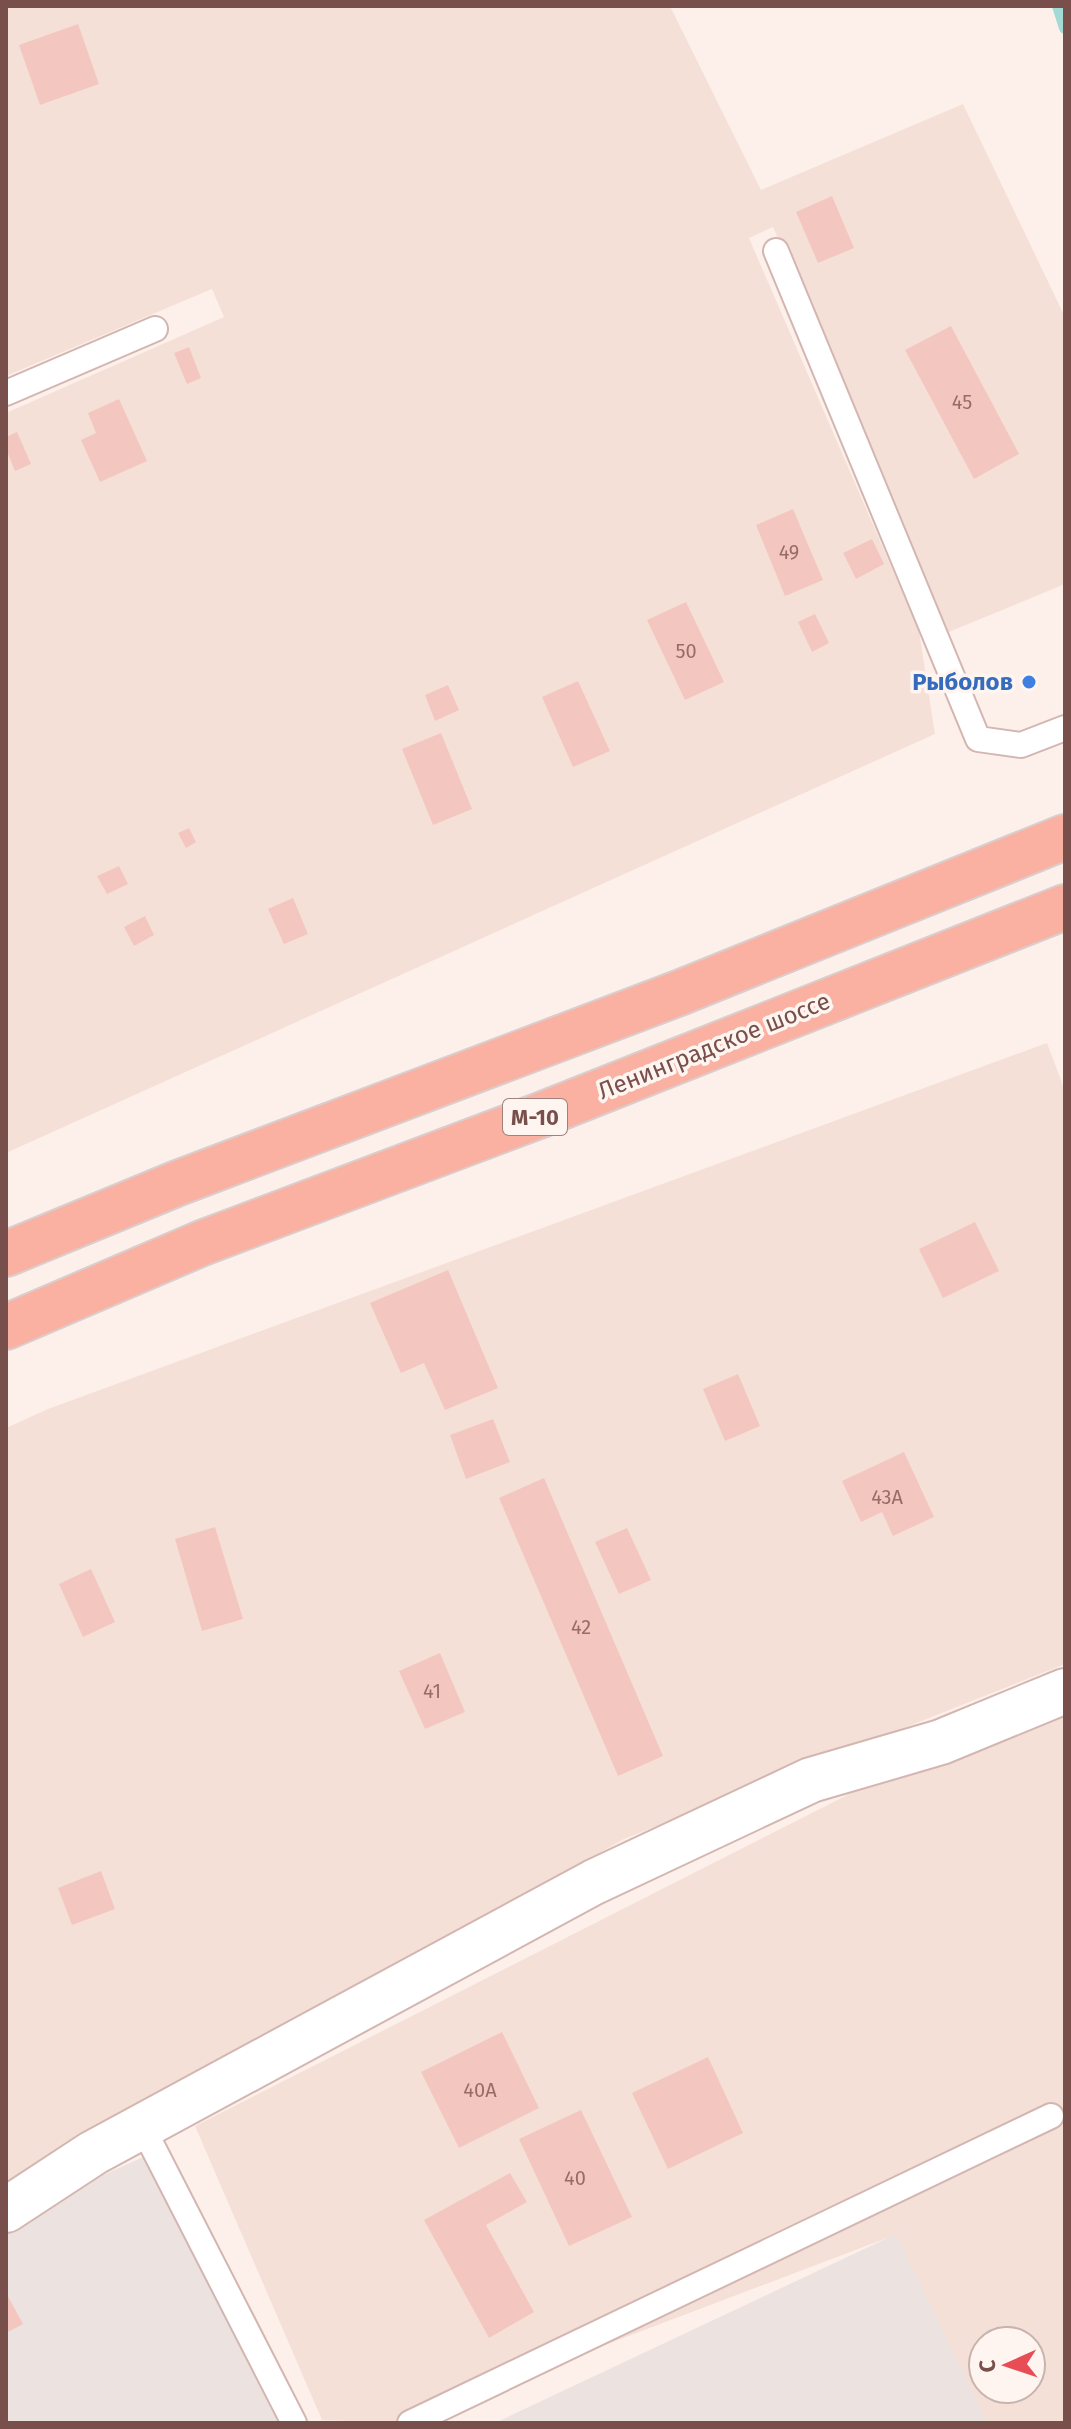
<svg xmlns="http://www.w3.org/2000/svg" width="1071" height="2429" font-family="'Fira Sans',sans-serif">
<rect width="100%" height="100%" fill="#fdf0ea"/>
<!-- residential -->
<g fill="#f5e0d8" fill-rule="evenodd">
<path d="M6,6H670L761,190L963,104L1065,317V584L949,632L773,227L749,238L919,631L935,734L6,1153V413L224,317L212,289L6,376Z"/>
<path d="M1047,1043L1065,1091V1664L624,1839L6,2186V1428L48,1409Z"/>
<path d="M1065,1715V2423H988L895,2235L399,2423L322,2420L195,2126L865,1786ZM983,2341H1031V2389H983Z"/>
</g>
<!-- industrial -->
<g fill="#ece2df">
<path d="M150,2154L283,2423H6V2229L39,2204Z"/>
<path d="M896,2234L988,2423H495Z"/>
</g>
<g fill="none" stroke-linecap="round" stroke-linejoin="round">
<!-- stream -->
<path stroke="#a3dad3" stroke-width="12" d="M1058,6L1065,28"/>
</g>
<!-- building -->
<g fill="#f3c7c0">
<path d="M78,24L99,84L40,105L19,45Z"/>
<path d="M832,196L854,248L818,263L796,212Z"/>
<path d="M951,326L1019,454L974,479L905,350Z"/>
<path d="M189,347L201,378L187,384L174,353Z"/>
<path d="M119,399L147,461L100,482L81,440L96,433L88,413Z"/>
<path d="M17,432L31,464L15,471L6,449V437Z"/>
<path d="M793,509L823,580L785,596L756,525Z"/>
<path d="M872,539L884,564L856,579L843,553Z"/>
<path d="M686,602L724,682L685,700L647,620Z"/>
<path d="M815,614L829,643L812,652L798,622Z"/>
<path d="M578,681L610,751L573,767L542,697Z"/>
<path d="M448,685L459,710L435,721L425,695Z"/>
<path d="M441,733L472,809L433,825L402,749Z"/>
<path d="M189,828L196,842L186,848L178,833Z"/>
<path d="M119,866L128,884L107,894L97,876Z"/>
<path d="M293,898L308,934L284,944L268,909Z"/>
<path d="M145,916L154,935L134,946L124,927Z"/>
<path d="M975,1222L999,1271L943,1298L919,1249Z"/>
<path d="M448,1270L498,1388L445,1410L424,1363L401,1373L370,1303Z"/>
<path d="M738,1374L760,1426L725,1441L703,1389Z"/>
<path d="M493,1419L510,1462L466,1479L450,1435Z"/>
<path d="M904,1452L934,1517L893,1536L882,1512L861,1522L842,1481Z"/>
<path d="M544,1478L663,1756L618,1776L499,1498Z"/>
<path d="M215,1527L243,1619L202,1631L175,1539Z"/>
<path d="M627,1528L651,1580L619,1594L595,1542Z"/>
<path d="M91,1569L115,1622L83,1637L59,1584Z"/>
<path d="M440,1653L465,1712L425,1729L399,1671Z"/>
<path d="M101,1871L115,1909L72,1925L58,1888Z"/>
<path d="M502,2032L539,2108L459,2148L421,2072Z"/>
<path d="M708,2057L743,2133L668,2169L632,2093Z"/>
<path d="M581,2110L632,2217L569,2246L519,2139Z"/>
<path d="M510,2173L527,2202L486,2225L534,2312L489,2338L424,2220Z"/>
<path d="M6,2293L23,2324L6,2333Z"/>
</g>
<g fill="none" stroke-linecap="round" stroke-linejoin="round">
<!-- service casing -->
<g stroke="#d3b6b1" stroke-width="28">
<g id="service">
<path d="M776,251L978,739L1021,745L1065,728"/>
<path d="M6,393L155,329"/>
<path d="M142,2126L294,2423"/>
<path d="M410,2423L1051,2116"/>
</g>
</g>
<!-- minor casing -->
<g stroke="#d3b6b1" stroke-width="48">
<path id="minor" d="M6,2210L93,2153L594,1882L811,1780L941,1742L1065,1691"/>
</g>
<!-- trunk casing -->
<g stroke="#d9cecd" stroke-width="48">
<g id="trunk">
<path d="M6,1254L178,1183L679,993L1065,837"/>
<path d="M6,1327L202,1243L541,1115L1065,907"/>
</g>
</g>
<!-- service -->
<use href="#service" stroke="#fff" stroke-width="24"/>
<!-- minor -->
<use href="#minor" stroke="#fff" stroke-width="44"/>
<!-- trunk -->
<use href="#trunk" stroke="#fab1a2" stroke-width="44"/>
</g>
<!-- markers -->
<circle fill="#3f7fe0" stroke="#fff5f0" stroke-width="3" cx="1029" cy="682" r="8"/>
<g text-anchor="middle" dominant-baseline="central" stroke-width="7" stroke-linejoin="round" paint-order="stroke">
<!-- number labels -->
<g font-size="20" fill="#986d69">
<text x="962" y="402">45</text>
<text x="789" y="552">49</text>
<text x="686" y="651">50</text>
<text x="887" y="1497">43А</text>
<text x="581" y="1627">42</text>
<text x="432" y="1691">41</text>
<text x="480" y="2090">40А</text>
<text x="575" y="2178">40</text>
</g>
<!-- shield labels -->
<rect fill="#fff5f0" stroke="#a1817d" stroke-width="2" x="503" y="1099" width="64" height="36" rx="6"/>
<g font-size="22" font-weight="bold" fill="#794f4c">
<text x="535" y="1117">М-10</text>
</g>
<!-- shop labels -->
<g font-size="24" font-weight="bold" fill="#366cbe" stroke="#fff5f0" text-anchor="end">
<text x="1013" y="682">Рыболов</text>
</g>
<!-- street labels -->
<g font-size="24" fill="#794f4c" stroke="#fff5f0">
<text transform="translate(714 1046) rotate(-22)">Ленинградское шоссе</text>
</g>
</g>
<!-- border -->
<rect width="1071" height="2429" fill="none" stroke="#794f4c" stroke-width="16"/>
<!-- north arrow -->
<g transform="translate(1007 2365) rotate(267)"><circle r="38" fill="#fff5f0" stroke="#c9b3ae" stroke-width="2"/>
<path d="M0-6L14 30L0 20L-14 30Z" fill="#e84d55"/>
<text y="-12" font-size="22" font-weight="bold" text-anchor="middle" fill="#794f4c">С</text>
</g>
</svg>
